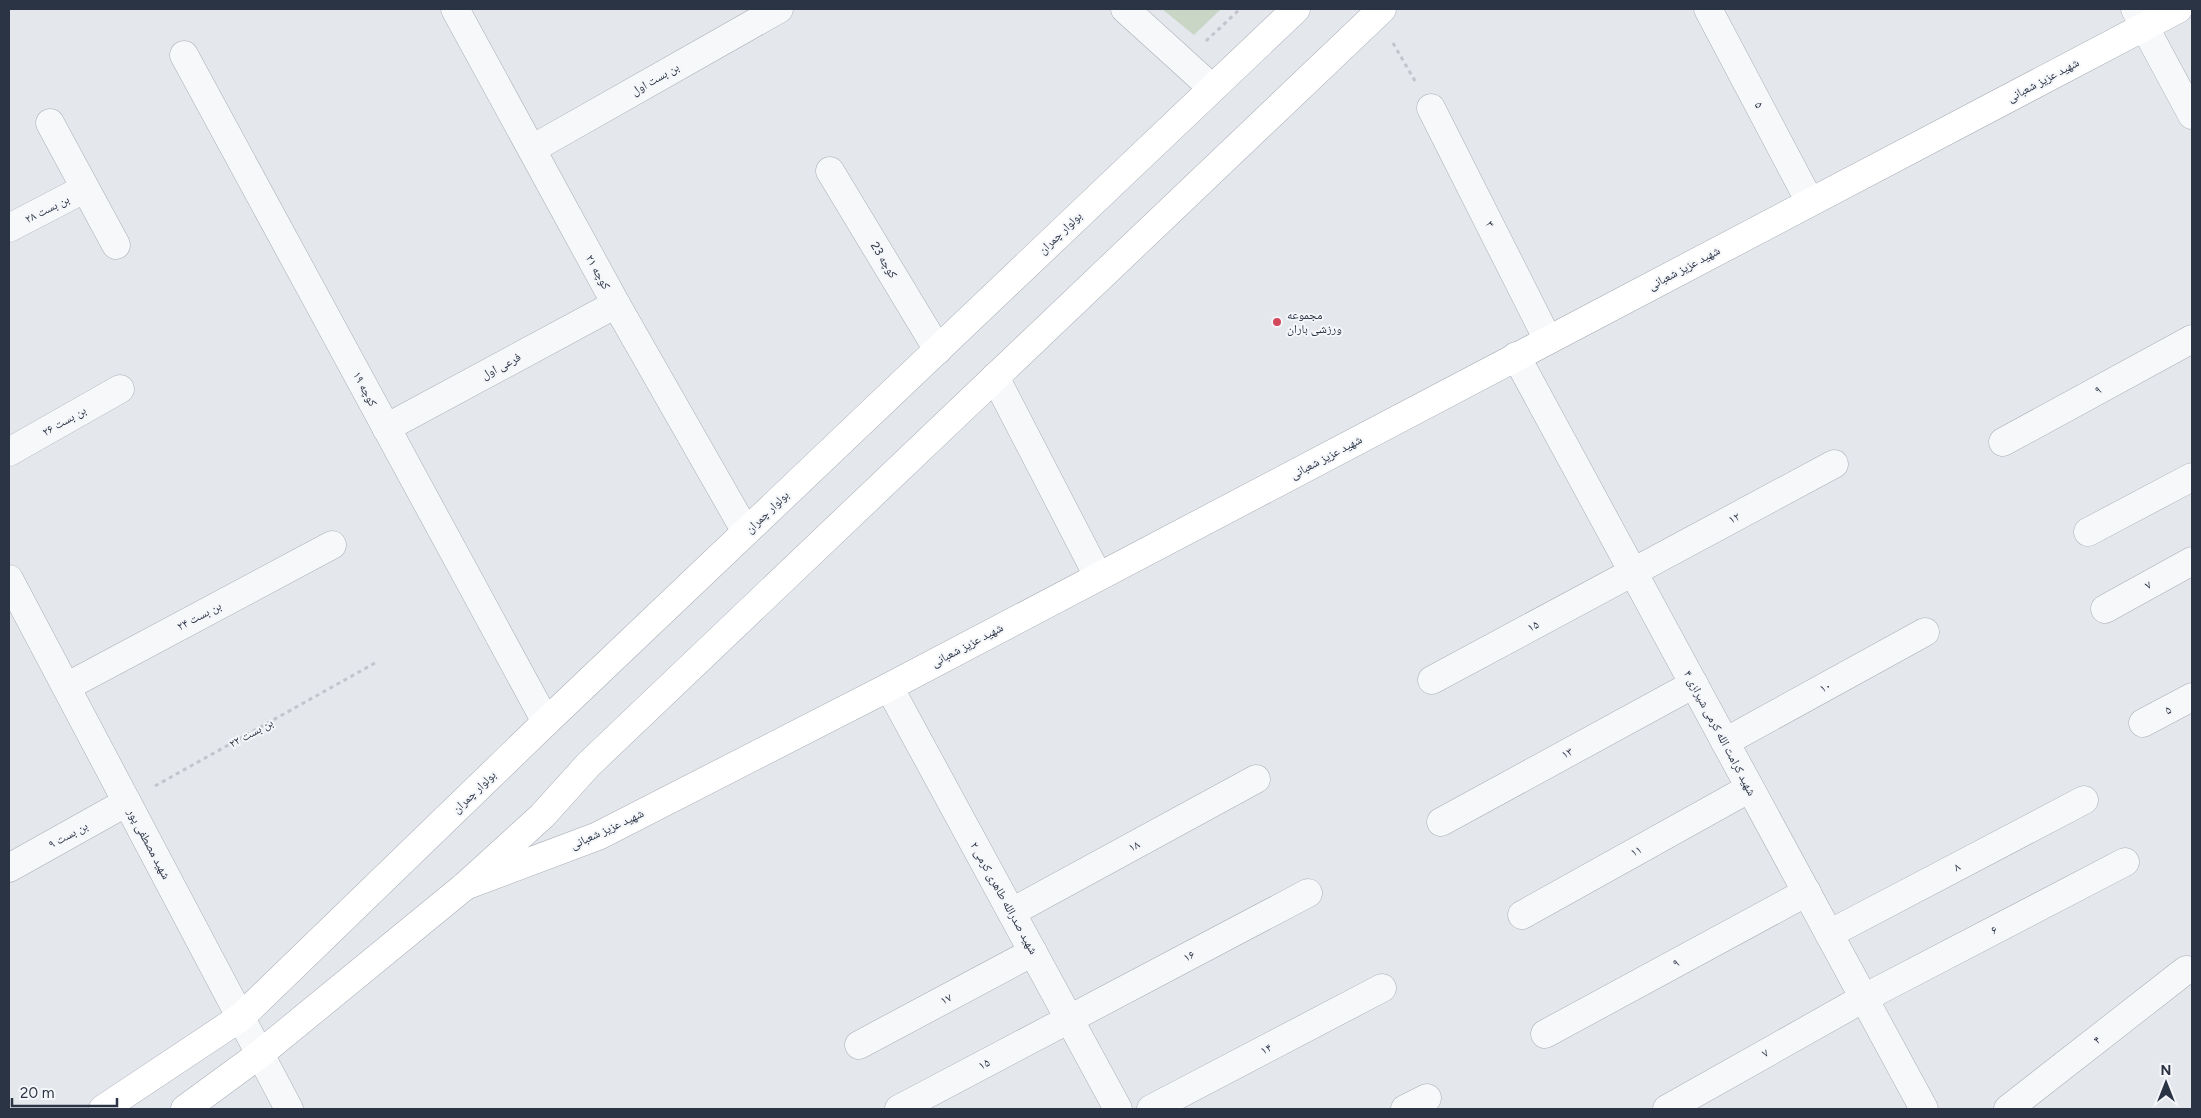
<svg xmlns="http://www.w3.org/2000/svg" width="2201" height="1118" font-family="Figtree,'Noto Naskh Arabic',sans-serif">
<rect width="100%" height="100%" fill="#e4e7ec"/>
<!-- green -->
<path fill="#c9d6c5" d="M1162,9H1221L1194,35Z"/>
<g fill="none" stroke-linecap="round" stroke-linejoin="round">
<!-- street casing -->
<g stroke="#a9aeb7" stroke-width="29">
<g id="street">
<path d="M455,9L616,304L746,532"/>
<path d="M1125,9L1212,88"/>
<path d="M1708,9L1810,202"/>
<path d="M2135,9L2192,115"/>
<path d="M184,55L546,722"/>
<path d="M1431,108L1548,340"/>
<path d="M50,123L116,245"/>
<path d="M532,149L779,9"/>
<path d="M830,171L938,350"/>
<path d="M9,228L84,189"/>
<path d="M1516,356L1924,1109"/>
<path d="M995,377L1098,576"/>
<path d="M386,428L616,304"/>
<path d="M2003,442L2192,339"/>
<path d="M9,452L120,389"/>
<path d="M2088,532L2192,477"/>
<path d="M9,579L289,1109"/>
<path d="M2105,609L2192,561"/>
<path d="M1432,680L1834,464"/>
<path d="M66,687L332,545"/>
<path d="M889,687L1118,1109"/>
<path d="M2143,723L2192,697"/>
<path d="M1725,742L1925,632"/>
<path d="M1441,822L1694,684"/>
<path d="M9,868L127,802"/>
<path d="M1012,912L1256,779"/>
<path d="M1522,915L1750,788"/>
<path d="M1829,934L2084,800"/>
<path d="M1545,1034L1807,892"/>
<path d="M859,1045L1033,952"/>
<path d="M899,1109L1308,893"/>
<path d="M1151,1109L1382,988"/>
<path d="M1405,1109L1427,1098"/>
<path d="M1667,1109L1864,998L2125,862"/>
<path d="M2008,1109L2186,970"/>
</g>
</g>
<!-- secondary casing -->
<g stroke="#a9aeb7" stroke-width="29">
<g id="secondary">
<path d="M465,886L598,836L889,687L2178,9"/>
<path d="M103,1109L241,1017L546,722L1296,9"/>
<path d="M185,1109L260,1054L465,886L542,816L588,765L1382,9"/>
</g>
</g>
<!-- path -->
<g stroke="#c2c5cb" stroke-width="3" stroke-dasharray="4 4" stroke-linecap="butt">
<path d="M1206,41L1240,9"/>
<path d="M1393,43L1415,81"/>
<path d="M155,786L375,663"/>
</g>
<!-- street -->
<use href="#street" stroke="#f7f8fa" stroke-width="28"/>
<!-- secondary -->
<use href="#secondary" stroke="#fff" stroke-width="28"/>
</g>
<!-- markers -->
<circle fill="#d1495b" stroke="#f4f6f9" stroke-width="2" cx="1277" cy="322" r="5"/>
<g text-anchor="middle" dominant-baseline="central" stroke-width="4" stroke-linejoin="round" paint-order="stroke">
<!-- street labels -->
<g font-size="12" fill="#2b3445" stroke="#f4f6f9">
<text transform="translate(655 79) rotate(-30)">بن بست اول</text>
<text transform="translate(2043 80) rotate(-28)">شهید عزیز شعبانی</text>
<text transform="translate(1759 105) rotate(62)">۵</text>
<text transform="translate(47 209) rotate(-27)">بن بست ۲۸</text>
<text transform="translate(1490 224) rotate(63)">۳</text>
<text transform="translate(1060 233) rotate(-44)">بولوار چمران</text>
<text transform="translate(884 260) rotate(59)">کوچه 23</text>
<text transform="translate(1684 268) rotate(-28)">شهید عزیز شعبانی</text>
<text transform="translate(598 272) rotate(61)">کوچه ۲۱</text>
<text transform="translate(501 366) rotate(-28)">فرعی اول</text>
<text transform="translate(365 389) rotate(62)">کوچه ۱۹</text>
<text transform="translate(2098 390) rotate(-29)">۹</text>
<text transform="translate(64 421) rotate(-30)">بن بست ۲۶</text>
<text transform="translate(1326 457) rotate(-28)">شهید عزیز شعبانی</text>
<text transform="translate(767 512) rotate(-44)">بولوار چمران</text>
<text transform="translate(1734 518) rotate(-28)">۱۲</text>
<text transform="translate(2148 585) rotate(-28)">۷</text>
<text transform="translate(199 616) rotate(-28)">بن بست ۲۴</text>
<text transform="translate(1533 626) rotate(-28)">۱۵</text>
<text transform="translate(967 645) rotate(-28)">شهید عزیز شعبانی</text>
<text transform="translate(1825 687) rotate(-29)">۱۰</text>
<text transform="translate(2168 710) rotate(-28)">۵</text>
<text transform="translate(251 733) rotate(-29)">بن بست ۲۲</text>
<text transform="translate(1720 733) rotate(62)">شهید کرامت الله کرمی شیرازی ۴</text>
<text transform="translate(1567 753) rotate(-29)">۱۳</text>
<text transform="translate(474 792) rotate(-44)">بولوار چمران</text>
<text transform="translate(607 829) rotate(-25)">شهید عزیز شعبانی</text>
<text transform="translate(68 835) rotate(-29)">بن بست ۹</text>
<text transform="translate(149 844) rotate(62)">شهید مصطفی پور</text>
<text transform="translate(1134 846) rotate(-29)">۱۸</text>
<text transform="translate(1636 851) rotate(-29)">۱۱</text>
<text transform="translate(1957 867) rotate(-28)">۸</text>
<text transform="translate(1004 898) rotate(61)">شهید صدرالله طاهری کرمی ۲</text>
<text transform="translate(1994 930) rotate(-28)">۶</text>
<text transform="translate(1189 956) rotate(-28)">۱۶</text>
<text transform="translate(1676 963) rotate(-29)">۹</text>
<text transform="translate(946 999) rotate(-28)">۱۷</text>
<text transform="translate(2097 1040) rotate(-38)">۴</text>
<text transform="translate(1266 1049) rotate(-28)">۱۴</text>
<text transform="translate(1765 1053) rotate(-30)">۷</text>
<text transform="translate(984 1064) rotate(-28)">۱۵</text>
</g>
<!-- poi labels -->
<g font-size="12" fill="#2b3445" stroke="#f4f6f9" text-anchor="start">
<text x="1287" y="315">مجموعه<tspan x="1287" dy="14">ورزشی باران</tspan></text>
</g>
</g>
<!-- border -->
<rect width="2201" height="1118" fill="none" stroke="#2b3445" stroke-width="20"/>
<!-- north arrow -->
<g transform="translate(2166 1083)" stroke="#f4f6f9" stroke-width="4" paint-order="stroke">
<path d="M0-4L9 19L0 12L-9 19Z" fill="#2b3445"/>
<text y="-8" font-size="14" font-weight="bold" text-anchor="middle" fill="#2b3445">N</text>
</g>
<!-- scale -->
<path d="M12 1098v8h105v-8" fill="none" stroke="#2b3445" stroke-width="2.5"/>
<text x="20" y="1098" font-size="15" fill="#2b3445" stroke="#f4f6f9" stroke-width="4" paint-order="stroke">20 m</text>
</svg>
